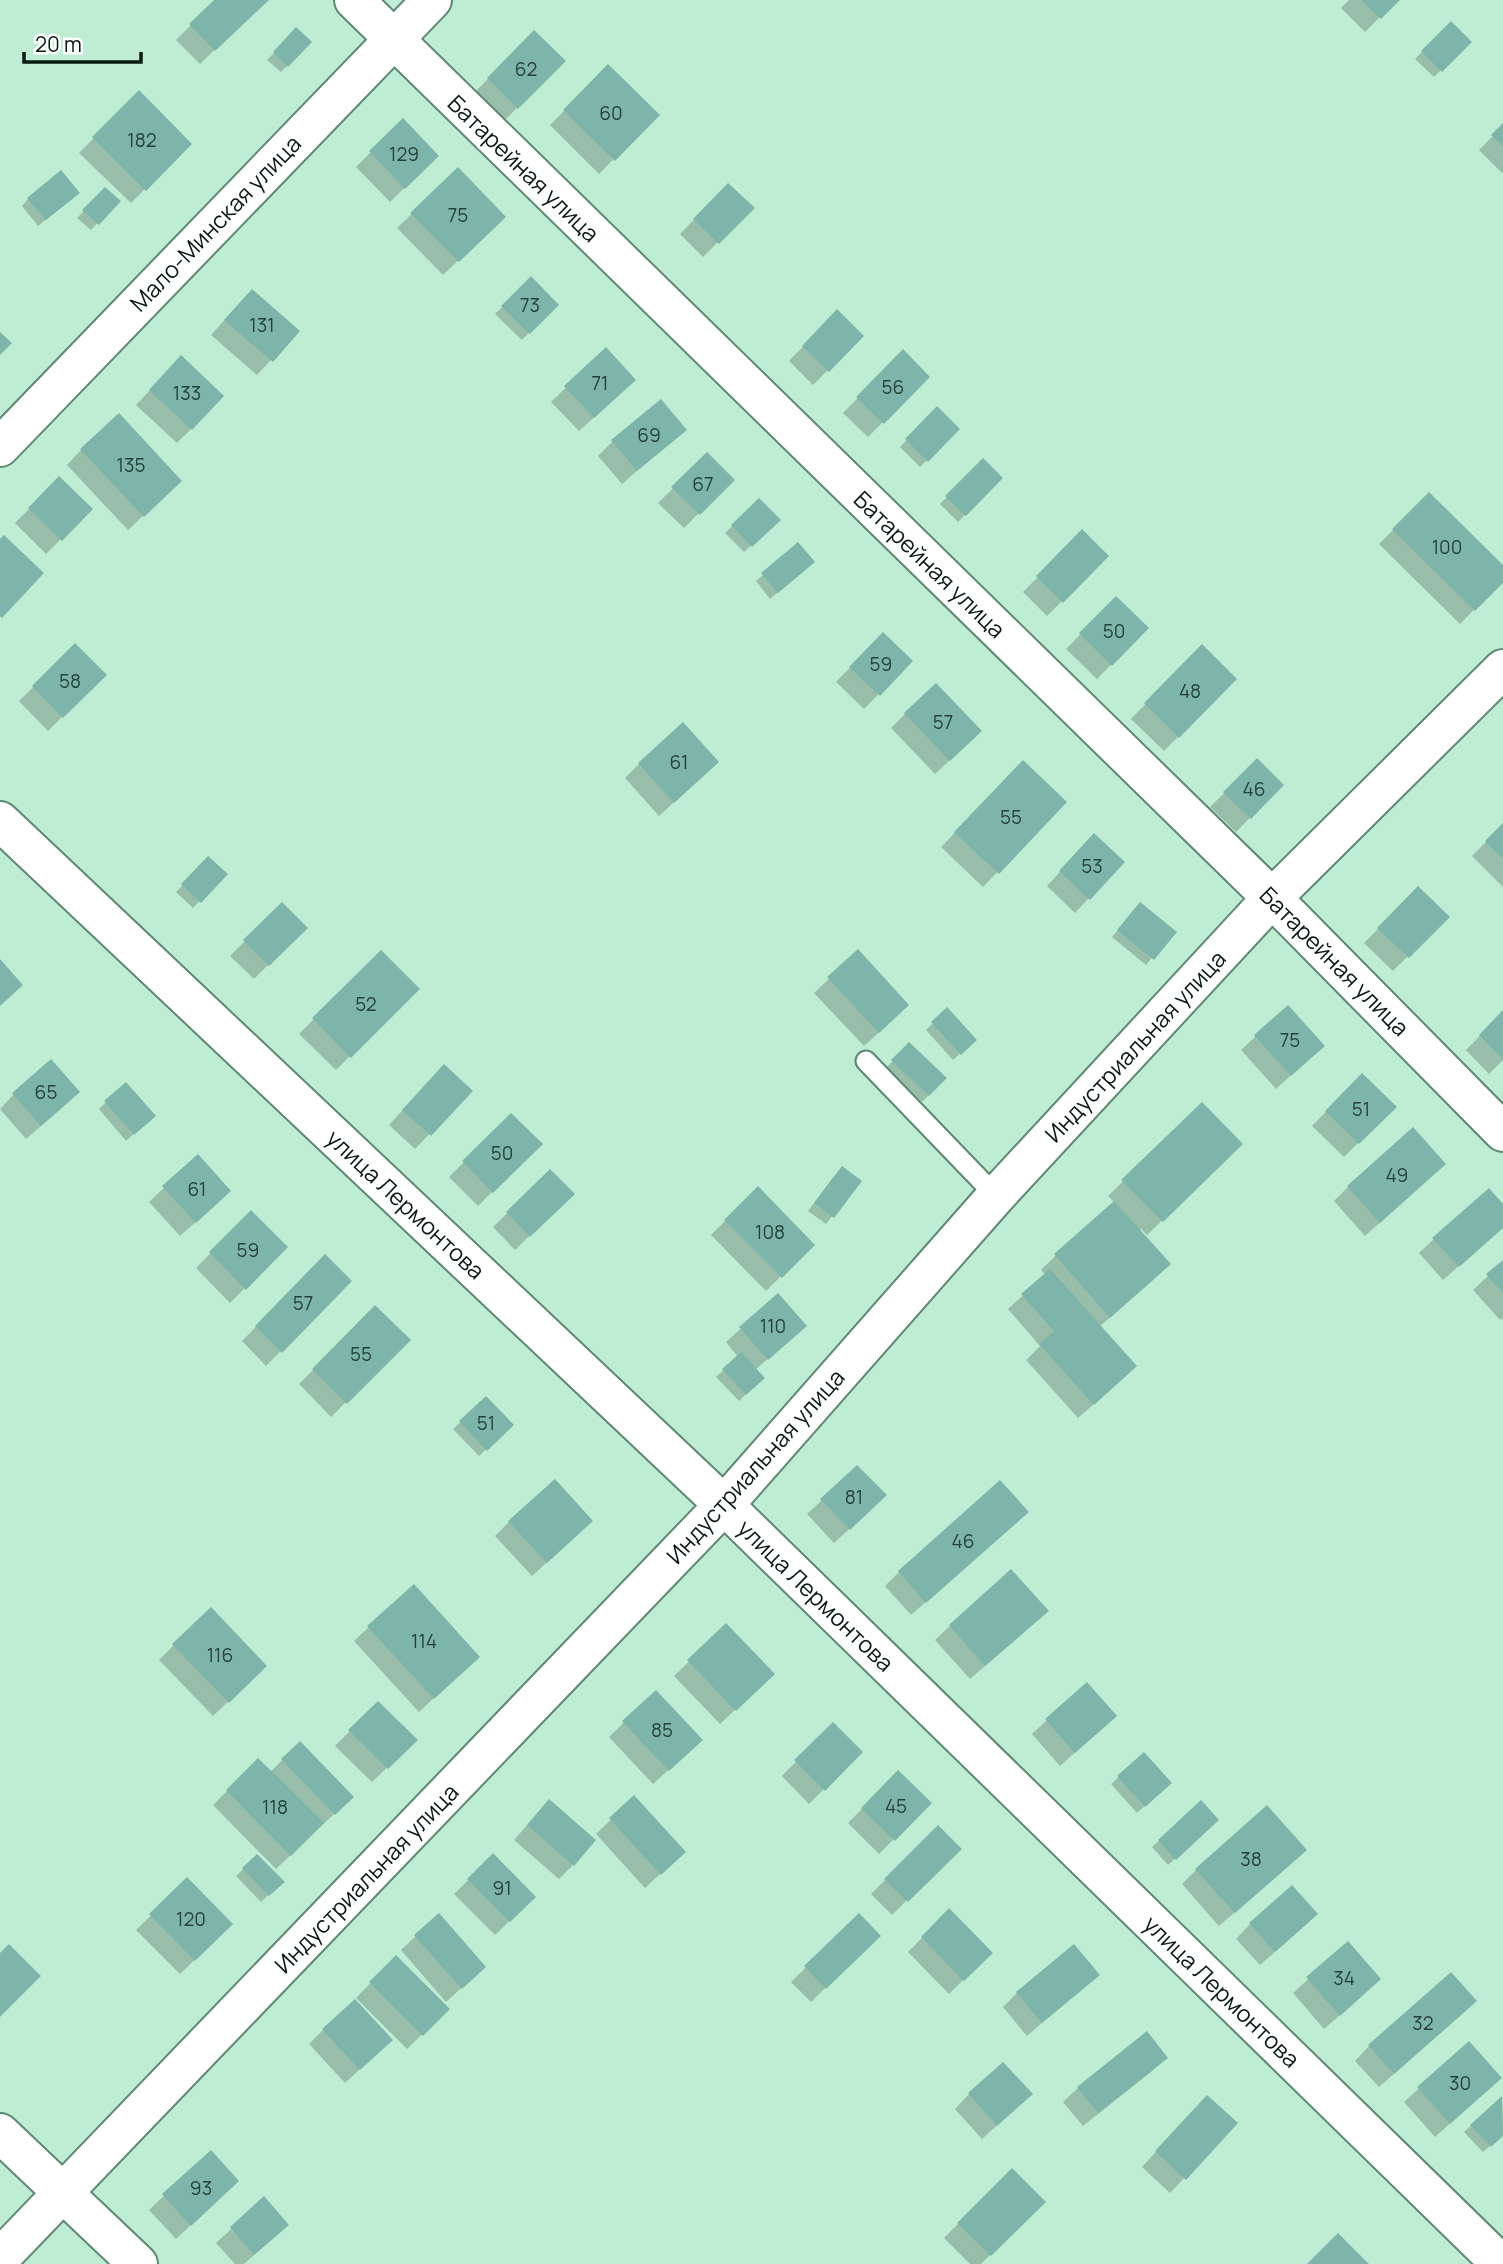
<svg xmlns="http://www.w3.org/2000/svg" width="1503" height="2264" font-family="Manrope,sans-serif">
<rect width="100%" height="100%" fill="#bfedd4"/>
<!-- shadow -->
<g fill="#0003">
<path d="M216,0H266L200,64L176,40Z"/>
<path d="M1349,0H1397L1365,32L1341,8Z"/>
<path d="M1451,23L1470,42L1434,77L1415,59Z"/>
<path d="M296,30L310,42L281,72L267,60Z"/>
<path d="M534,32L563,61L503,122L474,93Z"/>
<path d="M608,67L657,115L599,174L550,125Z"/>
<path d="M139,93L190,144L131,203L79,153Z"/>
<path d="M402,121L437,156L390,202L356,167Z"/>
<path d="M1503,126V173H1502L1479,150Z"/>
<path d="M458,170L503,217L443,275L397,228Z"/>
<path d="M728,185L752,208L703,257L680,234Z"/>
<path d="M105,189L118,201L91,230L77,218Z"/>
<path d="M28,199H71L38,226L22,206Z"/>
<path d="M531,279L557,305L522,340L495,314Z"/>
<path d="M238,305L298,331L257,375L211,335Z"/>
<path d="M837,312L862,336L813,385L789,361Z"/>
<path d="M606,349L620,394L579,431L551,402Z"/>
<path d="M903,352L928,377L868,437L843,413Z"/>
<path d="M167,372L191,429L177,443L136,405Z"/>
<path d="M937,408L958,429L920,467L900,447Z"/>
<path d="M684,430L622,484L598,456L613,441Z"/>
<path d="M81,450L165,495L128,530L67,465Z"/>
<path d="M707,455L732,480L684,528L658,503Z"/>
<path d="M983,461L1001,478L958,522L940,504Z"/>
<path d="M59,479L91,509L46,554L15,523Z"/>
<path d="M1429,494L1503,567V580L1460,624L1379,544Z"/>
<path d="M759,500L778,520L744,552L725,533Z"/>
<path d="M1082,532L1107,556L1047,616L1023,592Z"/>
<path d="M797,545L806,569L770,599L756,581Z"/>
<path d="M1116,598L1147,628L1097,679L1066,649Z"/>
<path d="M883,634L911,661L864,709L836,682Z"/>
<path d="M75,646L104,675L48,731L19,701Z"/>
<path d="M1202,646L1235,679L1164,751L1131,719Z"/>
<path d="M905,714L965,746L935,774L891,728Z"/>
<path d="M1257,761L1282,785L1236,832L1210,807Z"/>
<path d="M639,764L703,776L659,816L625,778Z"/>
<path d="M1009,777L1065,802L983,887L941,847Z"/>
<path d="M1503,825V887L1472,856Z"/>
<path d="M1080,850L1089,898L1075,913L1047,886Z"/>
<path d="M208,859L225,875L193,908L176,892Z"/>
<path d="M1418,889L1447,917L1393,971L1364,943Z"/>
<path d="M282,904L305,928L254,979L230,956Z"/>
<path d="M1133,911L1174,932L1146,965L1112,937Z"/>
<path d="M381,952L418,989L336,1070L299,1034Z"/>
<path d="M858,952L893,1020L864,1046L814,993Z"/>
<path d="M947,1009L968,1046L953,1060L926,1030Z"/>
<path d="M1503,1012V1060L1489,1074L1466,1050Z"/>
<path d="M1256,1036L1308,1060L1276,1089L1241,1050Z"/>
<path d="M909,1044L945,1078L922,1102L886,1068Z"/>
<path d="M1362,1075L1394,1107L1344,1157L1312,1126Z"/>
<path d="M430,1080L471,1091L415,1149L389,1125Z"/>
<path d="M14,1094L64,1106L26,1139L0,1109Z"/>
<path d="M106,1102L147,1122L126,1141L99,1109Z"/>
<path d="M1202,1104L1241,1144L1147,1235L1141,1229L1139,1231L1154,1279L1099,1327L1120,1381L1078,1418L1026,1360L1040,1346L1008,1309L1046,1275L1041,1270L1055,1256L1115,1203L1108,1196Z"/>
<path d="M511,1115L540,1144L478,1206L449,1177Z"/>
<path d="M198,1156L215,1205L180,1236L149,1202Z"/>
<path d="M550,1172L572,1194L515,1250L493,1227Z"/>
<path d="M835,1175L860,1181L826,1224L808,1211Z"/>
<path d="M1429,1178L1365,1236L1334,1201L1348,1187Z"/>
<path d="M758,1188L813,1245L766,1291L711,1235Z"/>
<path d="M1503,1207V1227L1443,1280L1419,1253L1434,1239Z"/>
<path d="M251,1212L286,1247L230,1303L196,1268Z"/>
<path d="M325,1257L349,1281L266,1366L242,1341Z"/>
<path d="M1503,1262V1318L1500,1320L1473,1290Z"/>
<path d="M778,1295L790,1340L755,1370L763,1378L739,1401L716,1377L738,1357L726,1342Z"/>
<path d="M375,1308L409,1340L331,1417L299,1384Z"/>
<path d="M486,1399L511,1425L479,1456L453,1429Z"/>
<path d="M822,1500L870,1510L834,1543L807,1514Z"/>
<path d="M509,1522L577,1535L532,1576L495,1536Z"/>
<path d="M1012,1526L911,1615L885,1586L899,1572Z"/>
<path d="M1032,1625L970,1679L935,1640L950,1626Z"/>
<path d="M726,1626L758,1688L720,1724L674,1676Z"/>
<path d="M369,1627L463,1671L419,1712L354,1641Z"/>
<path d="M174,1645L265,1666L213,1716L159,1660Z"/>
<path d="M655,1692L686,1754L653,1784L609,1737Z"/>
<path d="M378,1703L415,1740L372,1782L335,1746Z"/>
<path d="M1047,1720L1100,1730L1060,1766L1032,1734Z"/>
<path d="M833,1724L861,1752L809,1804L782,1776Z"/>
<path d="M300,1743L352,1797L276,1869L213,1805L258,1760L270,1772Z"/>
<path d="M1144,1754L1163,1789L1137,1813L1111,1784Z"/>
<path d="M898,1773L929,1804L879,1854L848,1823Z"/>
<path d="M634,1797L669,1866L645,1888L596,1834Z"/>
<path d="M535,1816L573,1865L559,1879L514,1840Z"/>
<path d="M938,1827L959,1849L892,1915L871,1894Z"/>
<path d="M1210,1827L1168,1865L1152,1847L1159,1841Z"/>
<path d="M257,1856L282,1882L261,1902L236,1876Z"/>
<path d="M493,1856L534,1897L495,1935L454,1894Z"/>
<path d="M1290,1864L1219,1926L1182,1884L1196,1870Z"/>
<path d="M187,1880L231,1924L180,1974L136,1930Z"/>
<path d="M949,1911L990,1953L949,1994L908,1952Z"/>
<path d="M859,1915L878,1936L811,2002L791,1982Z"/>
<path d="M1250,1924L1302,1928L1260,1965L1236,1939Z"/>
<path d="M416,1936L469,1981L446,2002L401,1950Z"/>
<path d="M1347,1944L1365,1993L1324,2029L1293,1993Z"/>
<path d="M396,1957L448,2009L407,2049L356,1998Z"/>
<path d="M1097,1975L1027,2036L1003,2007L1017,1993Z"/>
<path d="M1461,2015L1379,2087L1355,2061L1369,2046Z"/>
<path d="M323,2030L376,2054L345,2083L309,2044Z"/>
<path d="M1147,2034L1166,2058L1151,2072L1083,2126L1063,2102L1078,2088Z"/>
<path d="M1469,2043L1500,2078L1435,2137L1404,2102Z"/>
<path d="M969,2094L1016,2108L982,2139L955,2109Z"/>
<path d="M1502,2098L1503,2134L1483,2152L1464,2132Z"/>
<path d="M1193,2111L1236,2123L1170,2193L1142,2167Z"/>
<path d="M210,2152L223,2195L176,2239L149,2210Z"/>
<path d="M1012,2170L1043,2202L981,2264H970L944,2238Z"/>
<path d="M264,2199L272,2239L244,2264H235L216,2243Z"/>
</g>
<!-- building -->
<g fill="#7eb5aa">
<path d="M214,0H269L215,51L189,24Z"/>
<path d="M1361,0H1400L1381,19Z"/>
<path d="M1451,21L1472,42L1442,72L1421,51Z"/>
<path d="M296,27L312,42L288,67L273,52Z"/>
<path d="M534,30L566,61L518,109L487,78Z"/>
<path d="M608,64L660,115L615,161L563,110Z"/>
<path d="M139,90L192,144L146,191L92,137Z"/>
<path d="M403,118L439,156L405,189L369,151Z"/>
<path d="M1503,123V146L1491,135Z"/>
<path d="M458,167L506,217L459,262L410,213Z"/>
<path d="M61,170L80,193L46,220L27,198Z"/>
<path d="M728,183L755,208L719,244L693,219Z"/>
<path d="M105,187L121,201L99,225L82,210Z"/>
<path d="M531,276L559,305L530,334L501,306Z"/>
<path d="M252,289L300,331L273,362L224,320Z"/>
<path d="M837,309L864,336L829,372L802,346Z"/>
<path d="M0,332L12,343L0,355Z"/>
<path d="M606,347L636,380L594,418L564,386Z"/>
<path d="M903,349L930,377L884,424L856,397Z"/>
<path d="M181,355L224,396L192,430L149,390Z"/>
<path d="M661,399L687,430L637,471L611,440Z"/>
<path d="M937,406L960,429L928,462L905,439Z"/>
<path d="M119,413L182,481L144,517L80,449Z"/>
<path d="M707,452L735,480L700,515L671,487Z"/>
<path d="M983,458L1003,478L966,516L945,496Z"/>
<path d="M59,476L93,509L62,541L28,508Z"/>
<path d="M1429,492L1503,565V583L1475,611L1392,529Z"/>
<path d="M759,498L781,520L752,547L731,525Z"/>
<path d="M1082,529L1109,556L1063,603L1036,576Z"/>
<path d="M4,535L44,573L2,618L0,616V539Z"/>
<path d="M798,542L815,562L778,593L761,573Z"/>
<path d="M1116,596L1149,628L1112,666L1079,633Z"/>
<path d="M883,632L913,661L880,696L849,667Z"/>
<path d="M75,643L107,675L63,718L32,686Z"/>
<path d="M1202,644L1237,679L1179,738L1144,703Z"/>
<path d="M936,683L982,731L950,761L904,713Z"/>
<path d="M683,722L719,762L674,803L638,763Z"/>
<path d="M1257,758L1284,785L1251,819L1223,792Z"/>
<path d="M1023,760L1067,802L999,874L954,832Z"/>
<path d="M1503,823V859L1485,841Z"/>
<path d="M1094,833L1125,862L1090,900L1059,871Z"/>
<path d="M208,856L228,874L201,903L181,884Z"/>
<path d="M1418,886L1450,917L1409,958L1377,928Z"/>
<path d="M282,902L308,928L269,966L243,940Z"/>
<path d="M1140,902L1177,932L1154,960L1117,930Z"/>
<path d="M858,949L909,1005L879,1033L827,977Z"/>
<path d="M381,950L420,989L351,1058L312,1018Z"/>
<path d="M0,959L23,985L0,1006Z"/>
<path d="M1288,1005L1325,1046L1291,1076L1254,1035Z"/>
<path d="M947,1007L977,1040L961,1055L931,1022Z"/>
<path d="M1503,1010V1059L1479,1035Z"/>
<path d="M909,1042L947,1078L929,1096L891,1060Z"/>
<path d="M51,1059L80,1092L41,1126L12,1093Z"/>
<path d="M444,1064L473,1091L431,1136L402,1110Z"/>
<path d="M1362,1073L1397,1107L1359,1144L1325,1111Z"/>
<path d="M126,1082L156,1116L134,1135L104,1101Z"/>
<path d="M1202,1102L1243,1144L1163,1222L1121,1180Z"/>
<path d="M511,1113L543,1144L493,1193L462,1161Z"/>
<path d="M1413,1127L1446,1164L1380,1223L1347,1186Z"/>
<path d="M198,1154L231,1191L196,1223L162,1186Z"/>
<path d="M842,1166L862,1181L834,1218L814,1203Z"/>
<path d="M550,1169L575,1194L530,1237L506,1212Z"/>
<path d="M758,1186L815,1245L782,1278L724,1220Z"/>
<path d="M1489,1188L1503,1204V1228L1459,1267L1432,1238Z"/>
<path d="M1114,1201L1171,1264L1110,1318L1054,1254Z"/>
<path d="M251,1210L288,1247L246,1290L209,1252Z"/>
<path d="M325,1254L352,1281L282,1353L255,1326Z"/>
<path d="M1503,1260V1293L1486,1274Z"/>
<path d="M1050,1269L1137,1366L1094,1405L1039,1344L1054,1331L1021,1294Z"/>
<path d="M778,1293L807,1326L768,1360L739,1327Z"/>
<path d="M375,1305L411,1340L347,1404L312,1369Z"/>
<path d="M741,1352L765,1378L746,1395L722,1369Z"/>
<path d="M486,1396L514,1425L487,1451L459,1421Z"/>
<path d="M857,1465L887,1495L850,1530L820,1499Z"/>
<path d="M555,1479L593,1521L547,1563L508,1521Z"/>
<path d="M1000,1480L1029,1512L926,1603L898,1571Z"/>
<path d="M1011,1569L1049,1611L985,1666L949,1625Z"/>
<path d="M414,1584L480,1657L434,1699L367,1626Z"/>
<path d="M211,1607L267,1666L229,1703L172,1644Z"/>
<path d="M726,1623L775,1674L736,1711L687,1660Z"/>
<path d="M1087,1682L1117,1716L1075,1753L1045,1719Z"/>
<path d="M656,1690L703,1740L669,1771L622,1721Z"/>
<path d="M378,1701L418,1740L388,1769L348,1730Z"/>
<path d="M833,1722L863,1752L825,1791L794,1760Z"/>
<path d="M300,1741L354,1797L335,1815L281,1759Z"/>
<path d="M1144,1752L1172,1783L1145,1807L1117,1776Z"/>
<path d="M258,1758L324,1823L291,1856L226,1790Z"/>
<path d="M898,1770L932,1803L895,1841L861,1808Z"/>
<path d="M634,1795L686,1852L661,1875L609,1818Z"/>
<path d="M549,1799L596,1840L574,1866L527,1825Z"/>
<path d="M1201,1800L1219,1820L1176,1860L1158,1840Z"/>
<path d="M1267,1805L1307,1850L1235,1913L1195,1869Z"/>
<path d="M938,1825L962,1849L908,1902L884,1879Z"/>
<path d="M493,1853L536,1897L510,1922L467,1879Z"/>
<path d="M257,1854L285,1882L269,1896L242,1868Z"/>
<path d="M187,1877L233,1924L195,1961L149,1914Z"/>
<path d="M1292,1885L1318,1914L1275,1952L1249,1923Z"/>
<path d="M949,1908L993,1953L964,1981L921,1937Z"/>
<path d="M439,1913L486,1967L462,1989L414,1935Z"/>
<path d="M859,1913L881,1936L826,1989L804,1966Z"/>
<path d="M1348,1941L1381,1979L1340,2016L1306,1977Z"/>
<path d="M9,1944L41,1976L0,2017V1953Z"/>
<path d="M1074,1944L1100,1975L1042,2023L1016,1992Z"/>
<path d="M396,1955L450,2009L423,2036L369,1982Z"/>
<path d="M1451,1972L1477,2001L1394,2074L1368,2045Z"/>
<path d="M355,1999L393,2040L360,2070L322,2029Z"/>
<path d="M1147,2031L1168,2058L1098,2113L1077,2087Z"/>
<path d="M1469,2041L1502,2078L1450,2124L1417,2087Z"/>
<path d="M1003,2062L1033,2094L997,2126L968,2093Z"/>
<path d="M1207,2095L1238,2123L1186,2180L1155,2151Z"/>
<path d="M1502,2096L1503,2136L1491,2147L1470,2125Z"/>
<path d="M211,2150L239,2181L191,2226L162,2194Z"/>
<path d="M1012,2168L1046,2202L991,2256L957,2223Z"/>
<path d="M264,2196L289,2225L254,2255L230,2227Z"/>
<path d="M1338,2233L1369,2264H1307Z"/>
</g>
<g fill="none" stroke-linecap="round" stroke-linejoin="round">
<!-- service casing -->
<g stroke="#5d8871" stroke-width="23">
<path id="service" d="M866,1061L996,1196"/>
</g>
<!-- minor casing -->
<g stroke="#5d8871" stroke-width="42">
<g id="minor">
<path d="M354,0L1272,898L1503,1132"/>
<path d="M0,447L432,0"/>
<path d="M0,821L724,1505L1501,2264"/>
<path d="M0,2258L724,1505L996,1196L1272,898L1503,669"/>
</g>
</g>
<!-- tertiary casing -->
<g stroke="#5d8871" stroke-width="42">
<path id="tertiary" d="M0,2133L138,2264"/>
</g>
<!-- service -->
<use href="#service" stroke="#fff" stroke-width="19"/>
<!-- minor -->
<use href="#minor" stroke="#fff" stroke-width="38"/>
<!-- tertiary -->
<use href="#tertiary" stroke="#fff" stroke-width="38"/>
</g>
<g text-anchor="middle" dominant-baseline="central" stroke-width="6" stroke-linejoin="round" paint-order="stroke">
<!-- number labels -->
<g font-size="19" fill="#264238">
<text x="526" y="69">62</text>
<text x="611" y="113">60</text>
<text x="142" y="140">182</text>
<text x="404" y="154">129</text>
<text x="458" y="215">75</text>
<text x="530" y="305">73</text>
<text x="262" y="325">131</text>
<text x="600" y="383">71</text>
<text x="893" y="387">56</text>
<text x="187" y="393">133</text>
<text x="649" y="435">69</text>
<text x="131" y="465">135</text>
<text x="703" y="484">67</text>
<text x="1447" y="547">100</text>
<text x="1114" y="631">50</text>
<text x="881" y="664">59</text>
<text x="70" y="681">58</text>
<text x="1190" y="691">48</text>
<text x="943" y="722">57</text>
<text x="679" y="762">61</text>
<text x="1254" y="789">46</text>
<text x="1011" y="817">55</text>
<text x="1092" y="866">53</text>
<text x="366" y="1004">52</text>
<text x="1290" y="1040">75</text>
<text x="46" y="1092">65</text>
<text x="1361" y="1109">51</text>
<text x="502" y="1153">50</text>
<text x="1397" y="1175">49</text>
<text x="197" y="1189">61</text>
<text x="770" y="1232">108</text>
<text x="248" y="1250">59</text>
<text x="303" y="1303">57</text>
<text x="773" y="1326">110</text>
<text x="361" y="1354">55</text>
<text x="486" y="1423">51</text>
<text x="854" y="1497">81</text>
<text x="963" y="1541">46</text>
<text x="424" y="1641">114</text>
<text x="220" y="1655">116</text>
<text x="662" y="1730">85</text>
<text x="896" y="1806">45</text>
<text x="275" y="1807">118</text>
<text x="1251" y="1859">38</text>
<text x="502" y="1888">91</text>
<text x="191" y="1919">120</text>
<text x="1344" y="1978">34</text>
<text x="1423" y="2023">32</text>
<text x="1460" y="2083">30</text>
<text x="201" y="2188">93</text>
</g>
<!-- street labels -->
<g font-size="23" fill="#091b12" stroke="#fff">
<text transform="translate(524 168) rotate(44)">Батарейная улица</text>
<text transform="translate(215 223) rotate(-46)">Мало-Минская улица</text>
<text transform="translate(930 564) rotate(44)">Батарейная улица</text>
<text transform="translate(1335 961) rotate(45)">Батарейная улица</text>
<text transform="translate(1135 1046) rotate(-47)">Индустриальная улица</text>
<text transform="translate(406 1204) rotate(43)">улица Лермонтова</text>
<text transform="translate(755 1466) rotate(-48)">Индустриальная улица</text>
<text transform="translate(816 1595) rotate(44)">улица Лермонтова</text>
<text transform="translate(366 1878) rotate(-46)">Индустриальная улица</text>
<text transform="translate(1222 1991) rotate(44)">улица Лермонтова</text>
</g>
</g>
<!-- scale -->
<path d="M24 52v10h117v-10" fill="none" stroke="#091b12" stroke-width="3.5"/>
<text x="35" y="52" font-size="21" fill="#091b12" stroke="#ffffff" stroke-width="5" paint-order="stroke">20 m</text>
</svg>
